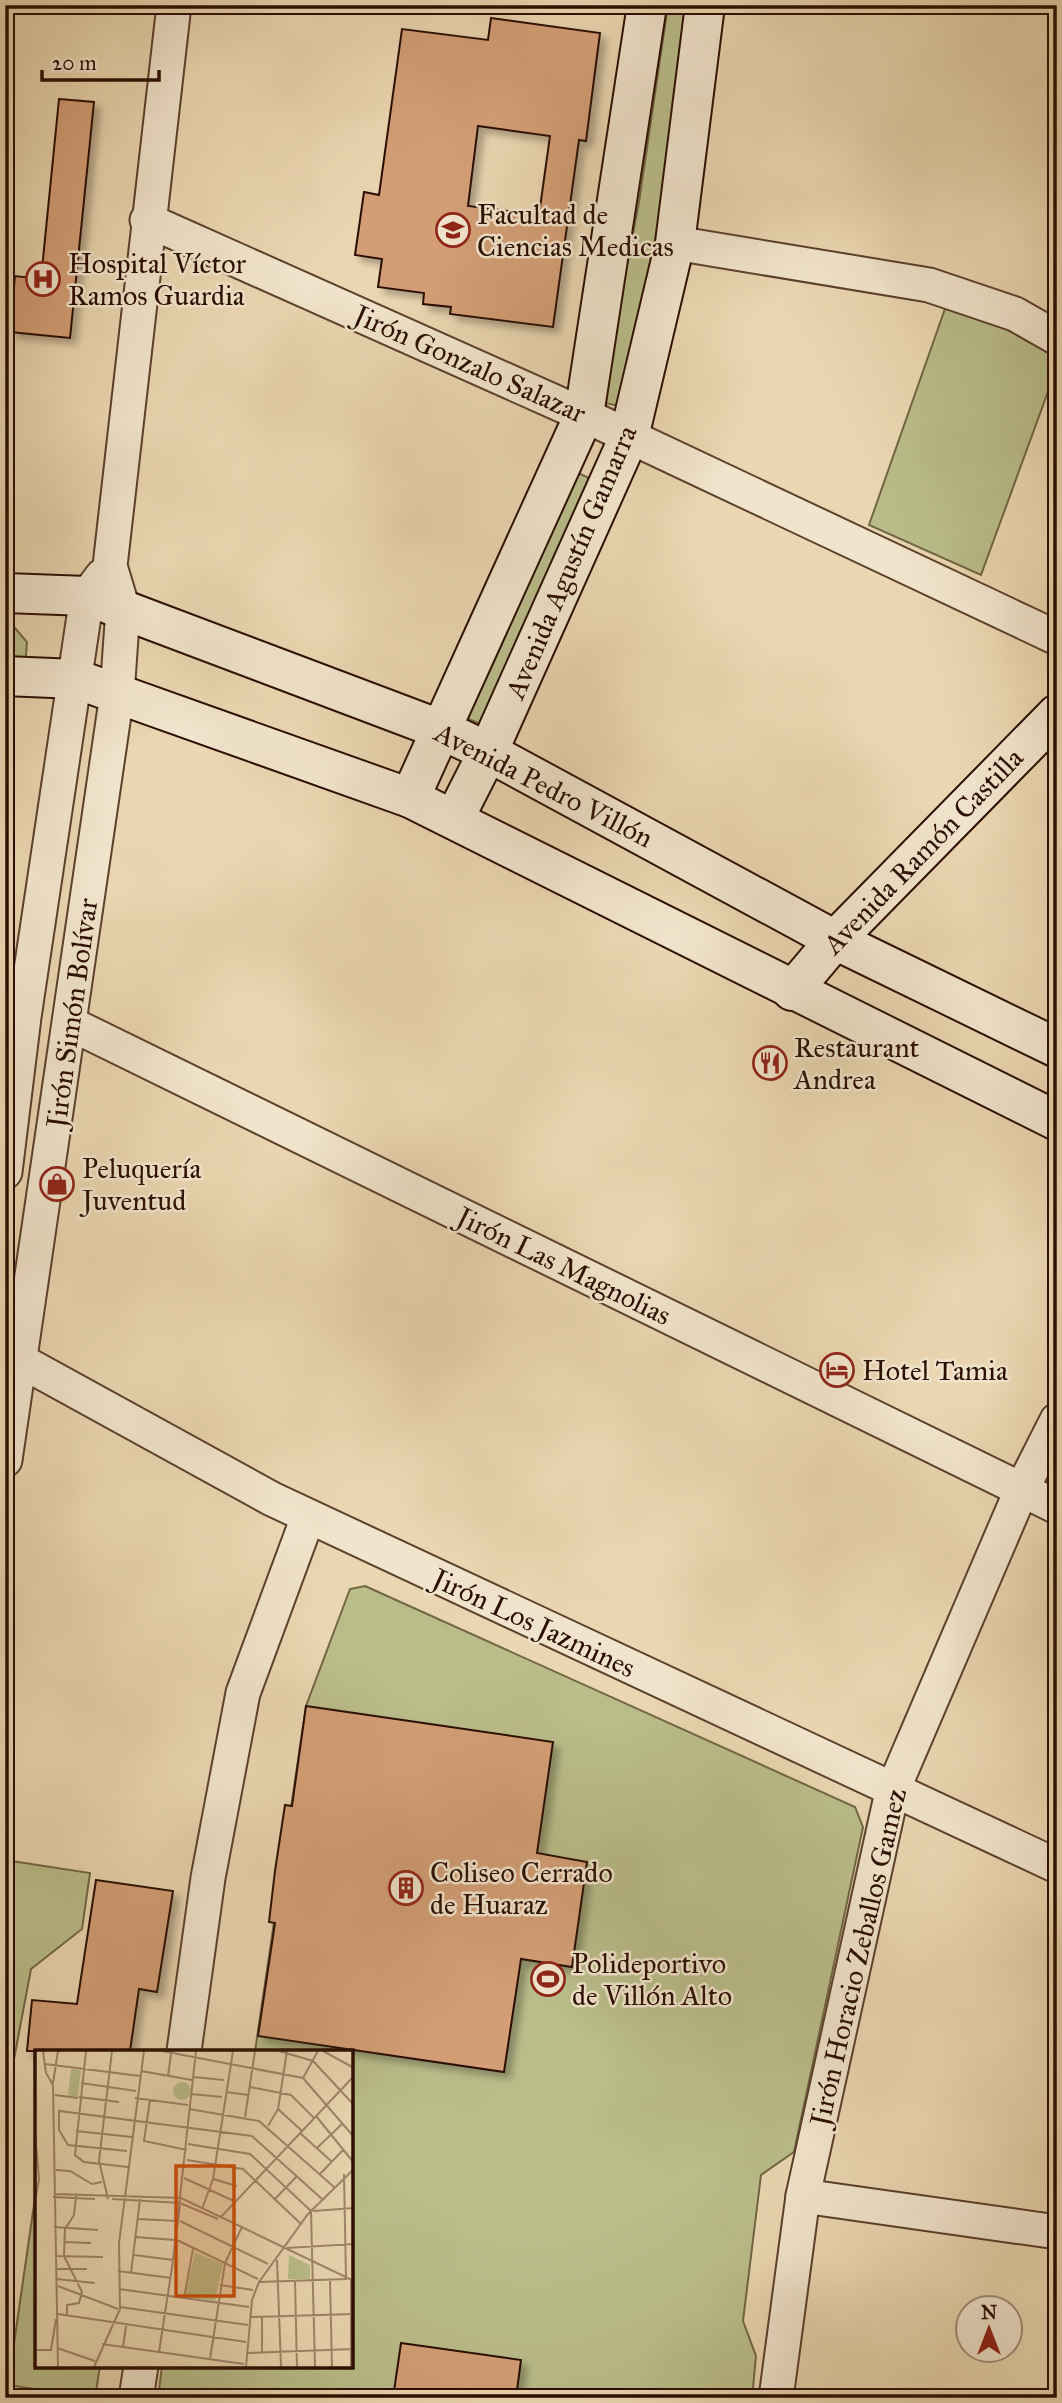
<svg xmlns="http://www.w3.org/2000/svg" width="1062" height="2403" font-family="'IM FELL Great Primer',serif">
<defs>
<filter id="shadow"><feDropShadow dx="6" dy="6" stdDeviation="3.5" flood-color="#0004"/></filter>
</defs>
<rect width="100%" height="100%" fill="#ead6b1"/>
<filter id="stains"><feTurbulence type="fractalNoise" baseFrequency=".00286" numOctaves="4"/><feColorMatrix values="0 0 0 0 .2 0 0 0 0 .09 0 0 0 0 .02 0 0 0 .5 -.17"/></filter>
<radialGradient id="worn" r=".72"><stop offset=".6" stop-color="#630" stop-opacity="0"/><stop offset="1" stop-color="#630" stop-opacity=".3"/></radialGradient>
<!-- green -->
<g fill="#b9bd8a" stroke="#726645" stroke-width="2">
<path d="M668,5H693L628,408L601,402L639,202Z"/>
<path d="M947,303L1057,352V367L981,575L869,525Z"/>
<path d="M578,473L596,481L485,726L466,718Z"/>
<path d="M5,627L15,628L27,642L26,656L14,663L5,662Z"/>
<path d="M365,1586L855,1807L863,1827L794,2152L761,2175L743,2321L756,2356L752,2398H158L162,2366H352V2051H255L306,1706L350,1589Z"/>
<path d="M5,1860L90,1873L82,1929L31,1969L11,2075H5Z"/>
<path d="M37,2184V2366H100L95,2398L8,2385Z"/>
</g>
<!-- building -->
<g fill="#d39e76" stroke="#2b0e00" stroke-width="2" fill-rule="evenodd" filter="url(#shadow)">
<path d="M491,18L600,33L586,141L579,140L553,327L450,314L451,307L423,304L424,293L378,287L382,259L355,255L364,192L379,195L402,29L488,40ZM478,126L550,136L539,215L468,206Z"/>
<path d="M59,99L94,102L70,338L10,332L15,276L41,279Z"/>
<path d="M306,1706L553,1742L537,1853L587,1862L572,1967L521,1959L504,2072L258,2036L275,1923L269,1922L275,1871L285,1805L292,1806Z"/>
<path d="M96,1880L173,1891L157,1992L139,1989L130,2051H27L32,2000L77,2004Z"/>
<path d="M401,2343L521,2360L516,2398H393Z"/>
</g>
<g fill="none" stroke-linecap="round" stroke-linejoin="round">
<!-- street casing -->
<g stroke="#5b402c" stroke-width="37">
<g id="street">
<path d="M147,220L584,415L1057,638"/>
<path d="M675,243L929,285L1015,314L1057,338"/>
<path d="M71,1024L1057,1507"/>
<path d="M5,1172L24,1017L87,596L102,576"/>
<path d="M21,1361L272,1499L1057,1866"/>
<path d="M5,1460L117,694L123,609L110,566L174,5"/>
<path d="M184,2051L208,1878L243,1693L308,1517"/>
<path d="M803,2196L1057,2232"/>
<path d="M136,2398L141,2366"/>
<path d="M776,2398L803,2196L892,1792L1021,1491L1057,1420"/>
</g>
</g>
<!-- secondary casing -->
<g stroke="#2b0e00" stroke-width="42">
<g id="secondary">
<path d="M5,593L87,596L442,730L488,752L835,940L1057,1048"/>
<path d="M5,676L76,679L410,798L1057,1121"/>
<path d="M410,798L584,415L647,5"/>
<path d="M454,819L488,752L629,437L675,243L705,5"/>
<path d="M792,991L835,940L1057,714"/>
</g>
</g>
<!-- street -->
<use href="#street" stroke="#f1e4cc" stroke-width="33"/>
<!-- secondary -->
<use href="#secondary" stroke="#f1e4cc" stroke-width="38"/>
</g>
<!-- icons -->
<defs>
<g id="university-ring" transform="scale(1.75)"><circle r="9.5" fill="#f1e4cc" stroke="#8f2418" stroke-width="1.5"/><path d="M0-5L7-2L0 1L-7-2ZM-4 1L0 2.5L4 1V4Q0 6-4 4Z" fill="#8f2418"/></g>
<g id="hospital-ring" transform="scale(1.75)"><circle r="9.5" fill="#f1e4cc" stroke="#8f2418" stroke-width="1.5"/><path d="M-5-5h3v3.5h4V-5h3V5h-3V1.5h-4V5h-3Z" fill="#8f2418"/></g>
<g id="restaurant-ring" transform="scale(1.75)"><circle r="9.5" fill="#f1e4cc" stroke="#8f2418" stroke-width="1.5"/><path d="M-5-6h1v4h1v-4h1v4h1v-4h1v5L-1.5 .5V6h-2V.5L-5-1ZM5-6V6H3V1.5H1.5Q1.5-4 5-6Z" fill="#8f2418"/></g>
<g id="shop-ring" transform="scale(1.75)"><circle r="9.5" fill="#f1e4cc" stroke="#8f2418" stroke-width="1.5"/><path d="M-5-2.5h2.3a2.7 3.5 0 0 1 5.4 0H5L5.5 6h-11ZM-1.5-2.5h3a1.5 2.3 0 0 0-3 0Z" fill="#8f2418"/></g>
<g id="hotel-ring" transform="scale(1.75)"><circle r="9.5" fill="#f1e4cc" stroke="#8f2418" stroke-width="1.5"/><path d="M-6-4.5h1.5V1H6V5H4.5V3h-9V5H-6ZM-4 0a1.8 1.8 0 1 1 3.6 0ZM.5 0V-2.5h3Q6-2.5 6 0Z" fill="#8f2418"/></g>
<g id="building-ring" transform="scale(1.75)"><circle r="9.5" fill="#f1e4cc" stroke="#8f2418" stroke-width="1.5"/><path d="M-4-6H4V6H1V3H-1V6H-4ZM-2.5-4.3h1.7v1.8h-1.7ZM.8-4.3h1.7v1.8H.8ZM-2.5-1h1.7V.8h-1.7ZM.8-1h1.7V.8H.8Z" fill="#8f2418"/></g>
<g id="stadium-ring" transform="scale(1.75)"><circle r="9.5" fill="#f1e4cc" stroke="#8f2418" stroke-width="1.5"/><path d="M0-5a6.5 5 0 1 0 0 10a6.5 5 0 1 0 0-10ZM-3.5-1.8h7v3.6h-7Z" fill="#8f2418"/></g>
</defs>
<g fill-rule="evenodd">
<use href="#university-ring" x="453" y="230"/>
<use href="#hospital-ring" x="43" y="279"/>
<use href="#restaurant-ring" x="770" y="1063"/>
<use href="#shop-ring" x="57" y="1184"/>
<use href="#hotel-ring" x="837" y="1370"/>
<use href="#building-ring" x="406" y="1888"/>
<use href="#stadium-ring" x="548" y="1979"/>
</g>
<g text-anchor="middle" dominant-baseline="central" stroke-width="5" stroke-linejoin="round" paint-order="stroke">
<!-- poi labels -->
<g font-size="28" fill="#2b0e00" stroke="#f1e4cc" text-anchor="start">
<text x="477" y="214">Facultad de<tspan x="477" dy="32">Ciencias Medicas</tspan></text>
<text x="68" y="263">Hospital Víctor<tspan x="68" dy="32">Ramos Guardia</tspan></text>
<text x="794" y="1047">Restaurant<tspan x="794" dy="32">Andrea</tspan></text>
<text x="82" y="1168">Peluquería<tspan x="82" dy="32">Juventud</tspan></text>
<text x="862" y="1370">Hotel Tamia</text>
<text x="430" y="1872">Coliseo Cerrado<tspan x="430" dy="32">de Huaraz</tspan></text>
<text x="572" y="1963">Polideportivo<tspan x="572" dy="32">de Villón Alto</tspan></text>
</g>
<!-- street labels -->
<g font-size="28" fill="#2b0e00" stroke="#f1e4cc">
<text transform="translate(470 364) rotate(24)">Jirón Gonzalo Salazar</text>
<text transform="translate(571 562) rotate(-67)">Avenida Agustín Gamarra</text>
<text transform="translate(544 785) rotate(27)">Avenida Pedro Villón</text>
<text transform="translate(923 851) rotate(-46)">Avenida Ramón Castilla</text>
<text transform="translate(72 1013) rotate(-82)">Jirón Simón Bolívar</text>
<text transform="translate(564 1266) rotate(26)">Jirón Las Magnolias</text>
<text transform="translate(534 1623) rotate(25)">Jirón Los Jazmines</text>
<text transform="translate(858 1957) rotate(-77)">Jirón Horacio Zeballos Gamez</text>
</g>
</g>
<!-- overview -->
<g transform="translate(35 2050)">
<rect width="318" height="318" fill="#ead6b1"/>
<path d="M36,19L46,20L43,47L33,46ZM138 41a9 9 0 1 1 18 0a9 9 0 1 1-18 0ZM160,202L188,214L180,251L150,247ZM254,205L275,215V229H253Z" fill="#b9bd8a"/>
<path fill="none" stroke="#9e866a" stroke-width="2" d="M8,1L11,23L18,35L23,317M51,1L40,105L49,112L93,117M127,1L268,28L319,87M244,1L278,11L319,55M288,1L319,18M10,14L105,26M106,21L157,30M133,26L136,4M158,27L189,30M268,28L283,1M18,33L23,1M46,33L101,41M215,37L256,45L279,68M191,42L213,45M156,44L187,47M20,45L43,48M44,47L84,52M100,48L153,55M115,50L109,91L152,100M154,59L224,71L299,137M243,59L267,81M281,66L319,113M210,67L220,1M233,76L243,59L252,1M41,81L97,87M0,82L4,129L0,151M265,83L296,111M153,94L215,104L276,161M282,98L307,74M92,101L33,95L24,80V61L217,86L287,149M152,110L208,119L266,174M21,120L35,121L57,134L67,132M285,124L308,100M149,128L201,152M178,129L202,136M19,144L146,148L319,231M41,146L39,165L30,179L29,206L47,242M18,147L60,149M73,149L64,111L77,1M77,149L145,153L183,169M239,150L262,126M167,159L178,129L198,1M278,161L319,158M276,162L280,317M186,167L319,26M103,169L143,171M145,171L233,214M19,177L63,180M142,179L145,155M100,187L140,190M142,190L223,229M29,192L56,193M251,198L319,194M99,205L138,210M20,206L68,207M138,210L161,1M242,210L246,317M21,219H52M83,221L136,228M96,223L105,149M21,229L60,233M295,230L297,317M260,231L262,317M224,232L311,229L309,124M185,235L218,240M23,236L83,259M84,239L214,257M149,248L158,199M85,257L213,275M23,264L211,292M32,264V255L44,253L47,242M216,267L319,264M227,267V303M67,294L209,314M88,297L91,276M22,298L60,311M0,300H16L21,269M124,302L138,211M212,303L319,299M175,309L190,213L207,177M59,317L85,259L84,193L109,1M211,317L217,250L224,232L273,164L319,119M316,317V230"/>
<path fill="#cc4e0a" fill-opacity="0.15" stroke="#cc4e0a" stroke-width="3.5" d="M141,116H199V246H141Z"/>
<rect width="318" height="318" fill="none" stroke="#2b0e00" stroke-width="3.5"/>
</g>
<!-- margin -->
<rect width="1062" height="2403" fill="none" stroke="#ead6b1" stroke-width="28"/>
<rect x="7" y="7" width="1048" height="2389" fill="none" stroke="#2b0e00" stroke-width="3.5"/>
<rect x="14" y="14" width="1034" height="2375" fill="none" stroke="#2b0e00" stroke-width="2"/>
<!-- north arrow -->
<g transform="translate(989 2329)"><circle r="33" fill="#f1e4cc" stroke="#a28e7a" stroke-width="2"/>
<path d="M0-5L12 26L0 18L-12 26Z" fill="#8f2418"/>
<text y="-10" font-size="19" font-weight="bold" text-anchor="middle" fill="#2b0e00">N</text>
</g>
<!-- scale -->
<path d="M42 70v10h117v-10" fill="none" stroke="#2b0e00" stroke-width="3.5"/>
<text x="52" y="70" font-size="21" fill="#2b0e00" stroke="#f1e4cc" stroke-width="5" paint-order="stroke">20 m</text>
<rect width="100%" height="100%" filter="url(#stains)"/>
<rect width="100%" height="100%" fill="url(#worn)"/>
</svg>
